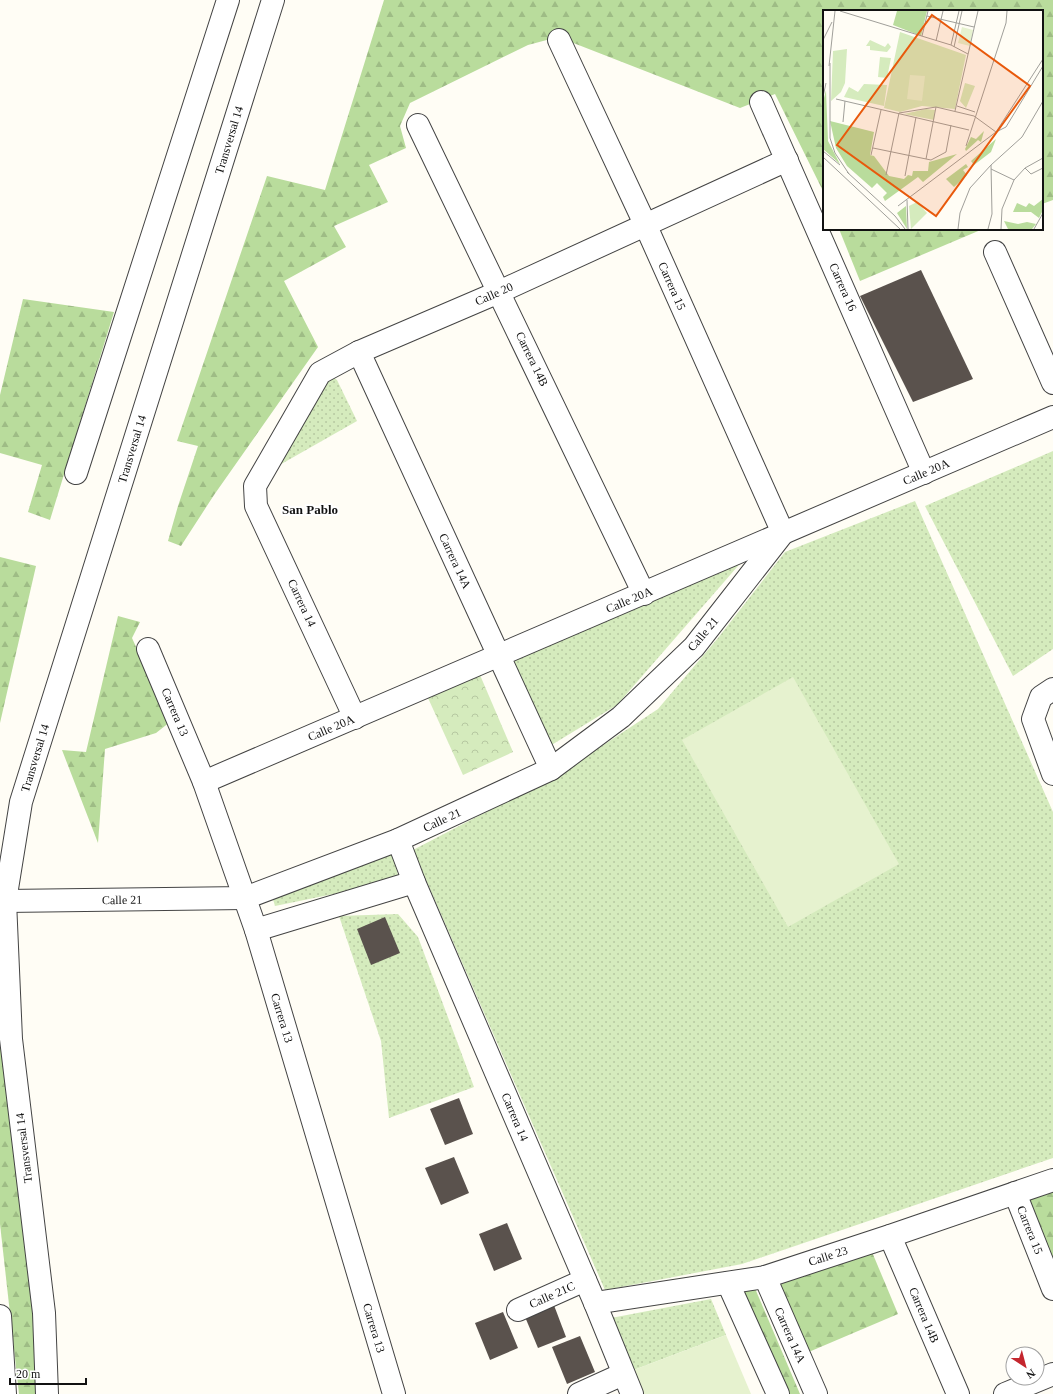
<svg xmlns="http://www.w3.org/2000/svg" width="1053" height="1394" font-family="Georgia,serif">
<defs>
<pattern id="grass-dots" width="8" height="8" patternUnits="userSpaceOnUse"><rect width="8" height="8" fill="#d5ebbd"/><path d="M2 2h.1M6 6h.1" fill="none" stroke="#b6c8a1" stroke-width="1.8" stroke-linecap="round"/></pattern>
<pattern id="forest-firs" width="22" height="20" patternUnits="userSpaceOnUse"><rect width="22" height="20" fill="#b9dc9c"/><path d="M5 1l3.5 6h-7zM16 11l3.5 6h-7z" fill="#9ebc85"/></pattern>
<pattern id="park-crowns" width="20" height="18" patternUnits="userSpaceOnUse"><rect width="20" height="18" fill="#d5ebbd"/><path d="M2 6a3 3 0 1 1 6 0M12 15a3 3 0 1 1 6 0" fill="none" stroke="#b6c8a1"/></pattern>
</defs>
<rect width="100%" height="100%" fill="#fffdf5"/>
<!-- grass -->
<g fill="url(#grass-dots)">
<path d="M330,375L337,380L357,421L262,475Z"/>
<path d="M1053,451V649L1013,676L925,506Z"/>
<path d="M915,501L1053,812V1158L742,1264L605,1290L413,850L561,773L658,709L718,638L785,552Z"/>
<path d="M744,559L617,705L545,749L502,664Z"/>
<path d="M392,849L403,897L353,890L275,906L271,893Z"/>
<path d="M398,914L418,937L474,1087L389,1118L381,1041L339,916Z"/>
<path d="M711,1299L726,1335L631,1371L611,1318Z"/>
</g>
<!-- forest -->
<g fill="url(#forest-firs)">
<path d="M384,0H1053V200L1042,204V11H824V193L775,94L740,108L558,37L528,45L410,103L400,126L406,148L369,165L388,202L334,226L346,247L284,281L318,347L214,495L181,546L168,541L178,506L198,446L177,441L267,176L325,190Z"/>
<path d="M839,229H983L860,281Z"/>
<path d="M23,299L114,312L50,520L28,512L42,465L0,453V395Z"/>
<path d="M0,557L36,566L0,723Z"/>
<path d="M118,616L140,622L132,638L170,722L156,733L105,749L98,843L62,750L86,752Z"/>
<path d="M0,1003L31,1272L39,1394H19L0,1224Z"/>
<path d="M1053,1182V1261L1023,1190Z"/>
<path d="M872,1252L898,1314L804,1354L777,1285Z"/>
<path d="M754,1286L800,1394H770L725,1291Z"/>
</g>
<!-- park -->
<path fill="url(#park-crowns)" d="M480,675L513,752L463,775L428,698Z"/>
<!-- pitch -->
<g fill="#e6f2cf">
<path d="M793,677L899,864L788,927L682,740Z"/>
<path d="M726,1335L751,1394H641L631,1371Z"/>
</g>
<!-- building -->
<g fill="#5a524d">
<path d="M921,270L973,379L913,402L860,296Z"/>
<path d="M385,917L400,953L371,965L357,929Z"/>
<path d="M459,1098L473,1134L445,1145L430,1109Z"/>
<path d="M454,1157L469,1193L441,1205L425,1168Z"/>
<path d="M507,1223L522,1259L494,1271L479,1234Z"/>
<path d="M552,1300L566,1337L538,1348L523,1312Z"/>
<path d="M503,1312L518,1348L490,1360L475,1323Z"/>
<path d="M580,1336L595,1372L567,1384L552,1347Z"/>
</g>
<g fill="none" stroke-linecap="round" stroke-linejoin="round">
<!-- minor casing -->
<g stroke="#444" stroke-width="24">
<g id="minor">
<path d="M761,102L924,473"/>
<path d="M418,125L644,594"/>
<path d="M995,252L1053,383"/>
<path d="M359,352L551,769"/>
<path d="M76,473L228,0"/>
<path d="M148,649L204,782L256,930L394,1394"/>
<path d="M1053,689L1041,697L1033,719L1053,774"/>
<path d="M355,718L256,506L255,486L320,373L359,352L499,292L787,160"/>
<path d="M204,782L1053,417"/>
<path d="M398,840L414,882L595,1303L632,1394"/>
<path d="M5,901L245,898L398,840L551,769L621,717L694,647L783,533L645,224L559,40"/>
<path d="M256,930L414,882"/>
<path d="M1015,1193L1053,1289"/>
<path d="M890,1236L958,1394"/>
<path d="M765,1277L816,1394"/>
<path d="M728,1283L778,1394"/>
<path d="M595,1303L765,1277L890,1236L1053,1180"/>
<path d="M518,1310L585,1280"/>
<path d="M0,1316L5,1394"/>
<path d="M47,1394L44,1313L11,1039L5,901L21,802L273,0"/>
<path d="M579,1394L623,1374"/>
<path d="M1005,1394L1053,1374"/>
</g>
</g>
<!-- minor -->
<use href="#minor" stroke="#fff" stroke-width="22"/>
</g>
<g text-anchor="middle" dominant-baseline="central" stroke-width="4" stroke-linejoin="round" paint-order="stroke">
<!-- street labels -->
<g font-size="12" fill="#111" stroke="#fff">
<text transform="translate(229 140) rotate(-73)">Transversal 14</text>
<text transform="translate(672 286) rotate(66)">Carrera 15</text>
<text transform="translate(843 287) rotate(66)">Carrera 16</text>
<text transform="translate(494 294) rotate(-24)">Calle 20</text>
<text transform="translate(532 359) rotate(64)">Carrera 14B</text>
<text transform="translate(132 449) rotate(-73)">Transversal 14</text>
<text transform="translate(926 472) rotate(-23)">Calle 20A</text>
<text transform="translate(455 561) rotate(65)">Carrera 14A</text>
<text transform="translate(629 600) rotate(-23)">Calle 20A</text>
<text transform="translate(302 603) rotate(65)">Carrera 14</text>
<text transform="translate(703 634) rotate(-50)">Calle 21</text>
<text transform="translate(175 712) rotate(67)">Carrera 13</text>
<text transform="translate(331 728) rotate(-23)">Calle 20A</text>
<text transform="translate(35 758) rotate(-73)">Transversal 14</text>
<text transform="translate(442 820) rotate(-25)">Calle 21</text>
<text transform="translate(122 900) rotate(-1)">Calle 21</text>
<text transform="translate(282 1018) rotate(73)">Carrera 13</text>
<text transform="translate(515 1117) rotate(67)">Carrera 14</text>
<text transform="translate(24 1148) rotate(-97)">Transversal 14</text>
<text transform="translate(1030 1230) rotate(68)">Carrera 15</text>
<text transform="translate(828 1256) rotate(-18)">Calle 23</text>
<text transform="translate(552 1295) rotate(-24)">Calle 21C</text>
<text transform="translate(924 1315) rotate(67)">Carrera 14B</text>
<text transform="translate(374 1328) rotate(73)">Carrera 13</text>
<text transform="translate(790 1335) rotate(66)">Carrera 14A</text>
</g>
<!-- neighbourhood labels -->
<g font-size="13" font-weight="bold" fill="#111" stroke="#fff">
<text x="310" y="509">San Pablo</text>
</g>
</g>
<!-- overview -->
<g transform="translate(823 10)">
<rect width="220" height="220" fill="#fffdf5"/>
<path d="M77,22L143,45L132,99L99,96L77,102L61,98ZM47,30L62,37L65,33L68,37L64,42L47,40V36H43ZM24,39L22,73L18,82L8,91L10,41ZM57,47L68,48L64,68L55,67ZM142,73L152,76L143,98L137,91ZM41,74L64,75L61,96L21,87L26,77L35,82ZM103,99L112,100L111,110L81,104ZM94,192L104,203L88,219L86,196Z" fill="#d5ebbd"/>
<path d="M74,1H104L98,26L70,15ZM3,80L5,131L17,154L0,139V92ZM7,111L51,122L47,145L51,146L66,166L81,169L85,165L89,166L90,161H105L106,152L134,144L100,172L95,167L62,191L60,187L64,183L54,173L49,178L24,156L13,138ZM161,121L158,132L155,130L143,141L142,139L148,127L153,129ZM173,129L168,142L151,155L148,151ZM143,154L145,157L140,160L144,165L131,177L123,169ZM220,189V200L216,208L208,202H190L194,193L203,197L206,193L211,196ZM83,196L84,219L74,203ZM181,211L195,214L204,212L213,214L209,219H185Z" fill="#b9dc9c"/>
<path d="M139,17L150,20L147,36L135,33ZM87,65L102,66L99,91L84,89Z" fill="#e6f2cf"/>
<path fill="none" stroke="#a09f9a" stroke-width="1" d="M17,1L128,35L145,44M104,6L151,17M99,26L105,1M0,30L9,12M113,31L120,1M128,35L136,1M131,37L139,1M7,53V128L12,143L26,164M6,56L12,1M0,87L3,73M13,89L146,120M134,96L152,102M132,101L155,1M20,112L22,91M173,122L183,117L220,56M143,136L183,13L184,1M50,138L108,150L123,142L128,115M0,141L17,155M48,145L58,100M0,147L77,219M103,149L113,97M202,158L208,164L220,158M168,159L191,170M24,162L72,206L82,219M63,165L76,103L113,97L151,106L173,122M82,166L93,107M84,190L85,219M75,196L173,122L220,49M135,219L137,203L147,178L168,155L199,127L220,91M165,219L169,204L168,155M178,219L179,199L191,170L202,158L220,148M211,219L220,203"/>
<path fill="#e8590c" fill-opacity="0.15" stroke="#e8590c" stroke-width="2" d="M109,5L207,76L113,206L14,135Z"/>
<rect width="220" height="220" fill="none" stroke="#111" stroke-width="2"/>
</g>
<!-- north arrow -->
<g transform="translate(1025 1366) rotate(144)"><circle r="19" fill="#ffffff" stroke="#a0a0a0"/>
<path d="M0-3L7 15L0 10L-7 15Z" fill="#c4262e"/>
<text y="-6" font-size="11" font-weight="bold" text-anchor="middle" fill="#111111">N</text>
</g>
<!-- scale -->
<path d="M10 1378v6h76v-6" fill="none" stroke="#111111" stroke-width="2"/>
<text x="16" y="1378" font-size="12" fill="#111111" stroke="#ffffff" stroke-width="3" paint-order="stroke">20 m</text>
</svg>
